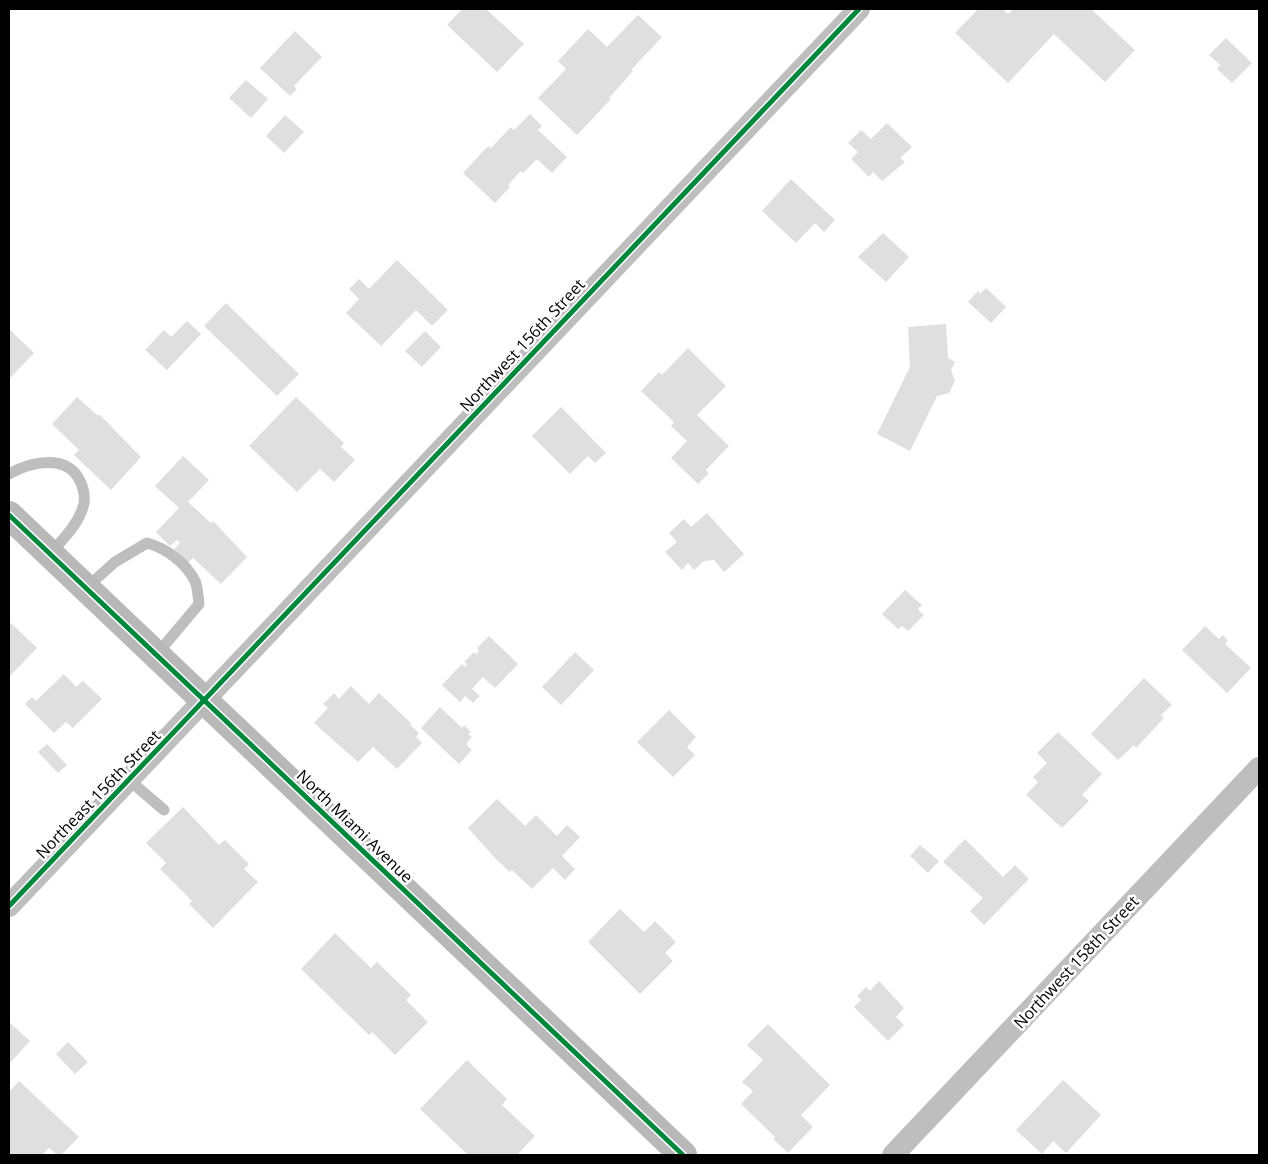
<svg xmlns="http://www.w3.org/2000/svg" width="1268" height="1164" font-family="'Open Sans',sans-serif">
<rect width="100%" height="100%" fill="#fff"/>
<!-- building -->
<g fill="#dfdfdf">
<path d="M462,9H486L524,44L497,72L447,25Z"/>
<path d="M978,9H1002L1008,14L1014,9H1091L1135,50L1105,82L1054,34L1008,83L955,33Z"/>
<path d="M638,15L662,37L631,70L633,71L609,98L611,99L577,135L538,98L566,69L558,61L588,29L607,47Z"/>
<path d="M295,31L322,57L294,86L297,89L290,96L260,68Z"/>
<path d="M1226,38L1252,63L1232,83L1217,69L1220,65L1209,55Z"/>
<path d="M246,80L268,99L251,118L229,98Z"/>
<path d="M530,114L542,126L538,130L567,157L552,173L537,159L523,173L521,171L508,185L510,187L495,203L463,173L488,146L491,148L511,127L514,130Z"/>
<path d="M285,115L304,132L284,153L266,136Z"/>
<path d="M887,123L912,147L900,158L905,162L882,181L873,172L869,177L851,159L858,152L848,143L861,130L871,139Z"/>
<path d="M791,179L835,220L824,232L815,223L796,243L762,211Z"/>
<path d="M883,233L909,257L886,282L858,257Z"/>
<path d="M397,260L448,310L432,326L416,310L381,346L346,313L359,299L349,289L359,279L369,289Z"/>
<path d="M986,288L1006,307L991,323L968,302L978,291L980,294Z"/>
<path d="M226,303L299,374L277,396L204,326Z"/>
<path d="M187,321L201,334L167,370L145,350L164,330L171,337Z"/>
<path d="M946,324L948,358L955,362L951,370L955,381L949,393L937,396L910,451L877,434L910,367L908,327Z"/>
<path d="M9,329L34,353L9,379Z"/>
<path d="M425,331L441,347L422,367L405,351Z"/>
<path d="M688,348L726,386L697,415L729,446L706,470L709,473L698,484L671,458L687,441L671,426L674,422L641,391L659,372L662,375Z"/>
<path d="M77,397L98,416L99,414L141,457L111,490L74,455L79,450L52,424Z"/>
<path d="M296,397L344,443L341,447L355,460L334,482L320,469L297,492L249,446Z"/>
<path d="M561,407L606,453L595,463L588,456L570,474L532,436Z"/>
<path d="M183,456L209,480L188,502L211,523L213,521L247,557L221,584L193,558L188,563L174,549L180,543L177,540L170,546L156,532L179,508L155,486Z"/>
<path d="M707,513L744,554L724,572L714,560L704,561L694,570L688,563L682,570L665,552L677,542L669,533L684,519L691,527Z"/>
<path d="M905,590L922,605L918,609L924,615L908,631L902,626L898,629L882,614Z"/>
<path d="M11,623L37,648L9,677V625Z"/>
<path d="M1205,626L1219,639L1223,635L1228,641L1225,644L1251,668L1227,693L1182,650Z"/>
<path d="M489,636L518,664L495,688L483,677L472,689L480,696L473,703L465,696L460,702L442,685L462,664L465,667L467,664L464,662L474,652L476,654L479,651L477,648Z"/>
<path d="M575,652L594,670L561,705L542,687Z"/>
<path d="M64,674L76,687L83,681L102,699L73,728L66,722L54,733L25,704L32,697L36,701Z"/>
<path d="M1144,678L1172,705L1161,715L1164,718L1136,748L1134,745L1118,760L1091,734Z"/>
<path d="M351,686L369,704L379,693L412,724L410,725L419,733L416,737L422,743L397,769L373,747L358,762L314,723L328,708L323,704L334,693L339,699Z"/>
<path d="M440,707L462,728L464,725L471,732L468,734L472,737L466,744L472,750L459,764L421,728Z"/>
<path d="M669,710L696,737L687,747L695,755L673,777L637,742Z"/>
<path d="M1058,732L1102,774L1082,795L1089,801L1062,828L1026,795L1038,782L1033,777L1047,763L1037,753Z"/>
<path d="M47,744L67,765L58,773L38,752Z"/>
<path d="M497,799L525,826L536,815L557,836L567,825L580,837L562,856L575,869L565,880L553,868L532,889L512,870L510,872L497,860L468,828Z"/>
<path d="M183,807L219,845L225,840L249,864L244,869L258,882L213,928L189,904L192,901L160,869L166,863L146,843Z"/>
<path d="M965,839L1003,877L1015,865L1029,879L984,925L970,911L983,898L943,862Z"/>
<path d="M920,845L939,861L928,873L910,856Z"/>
<path d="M620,909L644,932L655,921L676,942L665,953L673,961L640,994L588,942Z"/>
<path d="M335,933L371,968L377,962L411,995L406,1000L428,1022L395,1055L372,1032L369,1035L301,969Z"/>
<path d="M879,981L904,1008L896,1017L904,1025L888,1041L854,1007L861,1000L857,996L866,987L870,991Z"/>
<path d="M9,1022L30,1041L9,1064Z"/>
<path d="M768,1024L830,1085L801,1115L813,1127L788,1153L773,1139L775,1137L741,1104L753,1091L742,1082L763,1060L747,1045Z"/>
<path d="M68,1042L88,1062L75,1074L56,1054Z"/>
<path d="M467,1060L507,1099L502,1105L535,1136L517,1155H468L420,1109Z"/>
<path d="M1063,1080L1101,1115L1066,1153L1053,1141L1042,1154L1016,1130Z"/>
<path d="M19,1081L79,1137L61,1155H58L49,1148L42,1155L9,1154V1089L10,1091Z"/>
</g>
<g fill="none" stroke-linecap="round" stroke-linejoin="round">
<!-- lane -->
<g stroke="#bebebe" stroke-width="11">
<path d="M9,474C30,462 67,453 80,481C83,487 85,495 84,503C80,523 63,539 50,554"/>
<path d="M86,588L115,562L147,543C166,548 186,563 195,581C198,588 198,597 199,604L157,654"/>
<path d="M129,780L164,810"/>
</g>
<!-- street -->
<g stroke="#bebebe" stroke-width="22">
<path d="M9,906L859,9"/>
<path d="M893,1155L1259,768"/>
</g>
<!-- secondary -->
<path stroke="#b8b8b8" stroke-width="28" d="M9,515L683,1155"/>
<!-- cycleway casing -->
<g stroke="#fff" stroke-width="8">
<g id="cycleway">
<path d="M9,515L683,1155"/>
<path d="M9,906L859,9"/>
</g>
</g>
<!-- cycleway -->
<use href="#cycleway" stroke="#00873e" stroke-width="5"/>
</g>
<g text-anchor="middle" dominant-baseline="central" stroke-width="5" stroke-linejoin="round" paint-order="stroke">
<!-- street labels -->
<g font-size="16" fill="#000" stroke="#fff">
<text transform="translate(522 345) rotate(-47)">Northwest 156th Street</text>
<text transform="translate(98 794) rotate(-46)">Northeast 156th Street</text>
<text transform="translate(355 826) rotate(44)">North Miami Avenue</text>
<text transform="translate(1076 962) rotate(-47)">Northwest 158th Street</text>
</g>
</g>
<!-- border -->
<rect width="1268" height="1164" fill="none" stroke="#000000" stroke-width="20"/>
</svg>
